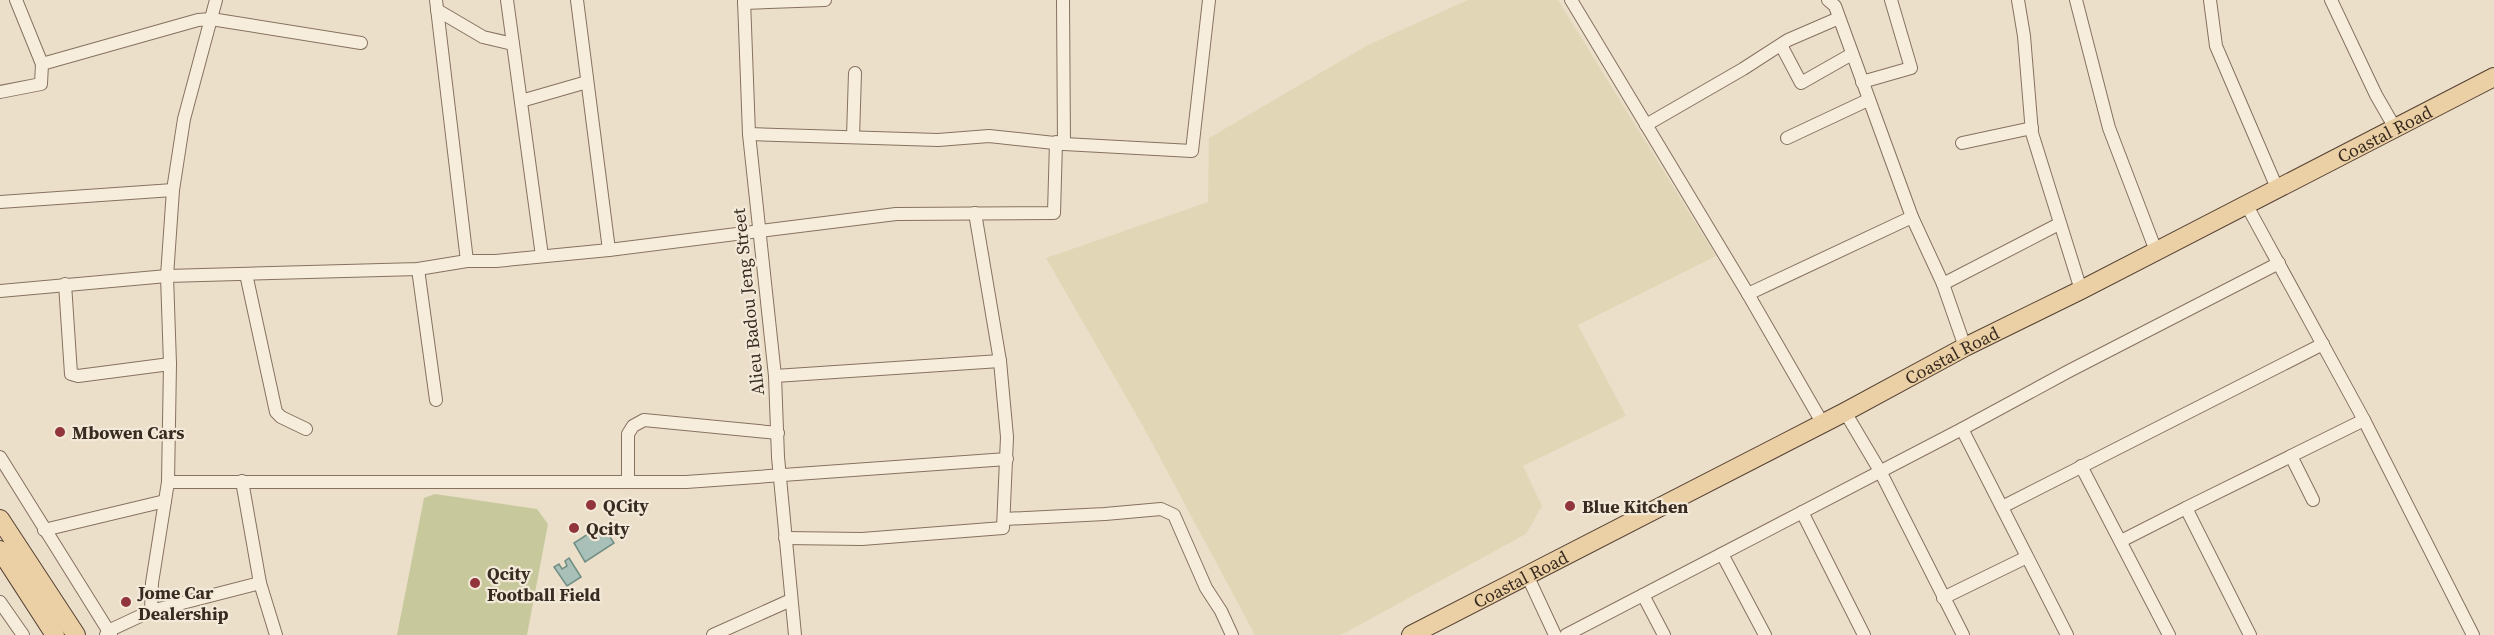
<svg xmlns="http://www.w3.org/2000/svg" width="2494" height="635" font-family="'Source Serif 4',serif">
<rect width="100%" height="100%" fill="#ebdfc9"/>
<!-- farmland -->
<path fill="#e1d7b7" d="M1468,0H1558L1716,256L1578,325L1626,416L1523,466L1542,506L1526,534L1341,635H1255L1144,428L1046,258L1208,202L1209,138L1368,45Z"/>
<!-- green -->
<path fill="#c7c99d" d="M435,494L537,509L548,524L527,635H397L424,498Z"/>
<!-- water -->
<g fill="#a9c0b8" stroke="#708e84" stroke-width="1.5">
<path d="M602,525L614,543L585,562L574,543Z"/>
<path d="M569,558L581,577L567,586L554,567L559,564L562,569L567,566L565,561Z"/>
</g>
<g fill="none" stroke-linecap="round" stroke-linejoin="round">
<!-- minor casing -->
<g stroke="#87715f" stroke-width="14">
<g id="minor">
<path d="M436,0L467,261"/>
<path d="M507,0L542,256"/>
<path d="M577,0L609,250"/>
<path d="M744,0L749,134L775,376L778,457L795,635"/>
<path d="M1571,0L1748,294L1823,424"/>
<path d="M1828,0L1835,6L1912,217L1943,284L1965,347"/>
<path d="M2018,0L2024,36L2032,133L2081,290"/>
<path d="M2076,0L2109,128L2156,251"/>
<path d="M2210,0L2216,46L2277,188"/>
<path d="M2331,0L2376,95L2395,128"/>
<path d="M744,3L825,0"/>
<path d="M437,10L483,37L513,44"/>
<path d="M1781,45L1801,83L1852,54"/>
<path d="M42,64L198,20L211,19L361,43"/>
<path d="M1862,82L1911,68L1891,0"/>
<path d="M0,92L41,84L42,64L16,0"/>
<path d="M521,101L587,82"/>
<path d="M1646,125L1743,69L1788,40L1839,18"/>
<path d="M749,134L938,140L989,136L1064,144L1063,0"/>
<path d="M853,137L855,73"/>
<path d="M1787,138L1868,100"/>
<path d="M1962,143L2032,128"/>
<path d="M1064,144L1192,151L1209,0"/>
<path d="M0,202L173,190"/>
<path d="M2246,204L2364,420L2473,635"/>
<path d="M418,269L436,400"/>
<path d="M246,274L276,412L281,417L306,429"/>
<path d="M65,284L71,374L78,376L170,364"/>
<path d="M1943,284L2059,224"/>
<path d="M0,291L167,276L418,269L467,261H496L609,250L896,214L1054,213L1056,142"/>
<path d="M1748,294L1912,217"/>
<path d="M775,376L1000,361"/>
<path d="M1845,412L1880,471L1963,635"/>
<path d="M1962,429L2067,635"/>
<path d="M2291,456L2313,500"/>
<path d="M0,457L111,635"/>
<path d="M2081,466L2169,635"/>
<path d="M168,482H686L1007,459"/>
<path d="M628,482V434L633,426L644,420L778,433"/>
<path d="M2002,507L2323,344"/>
<path d="M1802,512L1864,635"/>
<path d="M1004,519L1105,514L1161,509L1174,515L1206,588L1221,611L1232,635"/>
<path d="M44,530L165,501"/>
<path d="M785,538L862,539L1003,528L1007,437L1000,361L975,213"/>
<path d="M2121,541L2186,508"/>
<path d="M1722,554L1765,635"/>
<path d="M1527,575L1555,635"/>
<path d="M260,583L276,635"/>
<path d="M1643,595L1664,635"/>
<path d="M1943,598L2027,557"/>
<path d="M0,602L23,635"/>
<path d="M151,611L260,583L242,481"/>
<path d="M106,635L108,631L151,611L152,583L168,482L170,364L167,276L173,190L184,119L216,0"/>
<path d="M713,635L791,600"/>
<path d="M1566,635L1962,429L2069,371L2279,263"/>
<path d="M2250,635L2186,508L2364,420"/>
</g>
</g>
<!-- primary casing -->
<g stroke="#554033" stroke-width="20">
<g id="primary">
<path d="M0,519L76,635"/>
<path d="M0,550L55,635"/>
<path id="s1" d="M1411,635L1845,412L1965,347L2081,290L2494,77"/>
</g>
</g>
<!-- minor -->
<use href="#minor" stroke="#f7eddc" stroke-width="12"/>
<!-- primary -->
<use href="#primary" stroke="#ebd0a5" stroke-width="18"/>
</g>
<!-- markers -->
<g fill="#91343b" stroke="#f3e9d8" stroke-width="2">
<circle cx="60" cy="432" r="6"/>
<circle cx="591" cy="505" r="6"/>
<circle cx="1570" cy="506" r="6"/>
<circle cx="574" cy="528" r="6"/>
<circle cx="475" cy="583" r="6"/>
<circle cx="126" cy="602" r="6"/>
</g>
<g text-anchor="middle" dominant-baseline="central" stroke-width="4.5" stroke-linejoin="round" paint-order="stroke">
<!-- street labels -->
<g font-size="18" fill="#382b21" stroke="#f3e9d8">
<text stroke="none"><textPath href="#s1" startOffset="1095">Coastal Road</textPath></text>
<text transform="translate(748 302) rotate(-96)">Alieu Badou Jeng Street</text>
<text stroke="none"><textPath href="#s1" startOffset="609">Coastal Road</textPath></text>
<text stroke="none"><textPath href="#s1" startOffset="123">Coastal Road</textPath></text>
</g>
<!-- poi labels -->
<g font-size="18" font-weight="bold" fill="#382b21" stroke="#f3e9d8" text-anchor="start">
<text x="72" y="432">Mbowen Cars</text>
<text x="603" y="505">QCity</text>
<text x="1582" y="506">Blue Kitchen</text>
<text x="586" y="528">Qcity</text>
<text x="487" y="573">Qcity<tspan x="487" dy="21">Football Field</tspan></text>
<text x="138" y="592">Jome Car<tspan x="138" dy="21">Dealership</tspan></text>
</g>
</g>
</svg>
